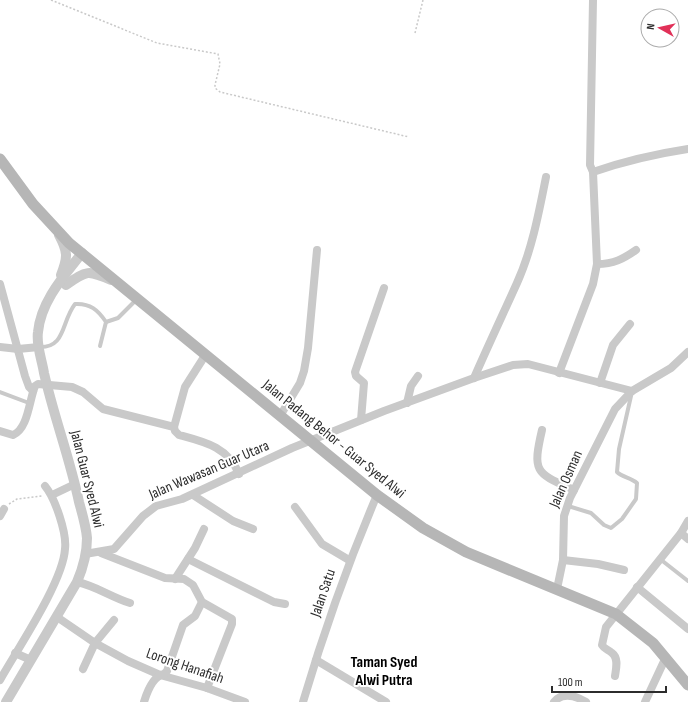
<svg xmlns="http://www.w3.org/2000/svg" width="688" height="702" font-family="'Sofia Sans Condensed',sans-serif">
<rect width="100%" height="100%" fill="#fff"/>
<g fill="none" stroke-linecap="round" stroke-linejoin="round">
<!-- path -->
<g stroke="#c9c9c9" stroke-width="1.5" stroke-dasharray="2 2" stroke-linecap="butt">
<path d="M51,0L157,43L218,54L220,64L215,85V88L220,92L409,137"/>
<path d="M415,33L423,0"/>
<path d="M9,504L17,499L42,496"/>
</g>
<!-- service -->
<g stroke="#c9c9c9" stroke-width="4">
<path d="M106,322L118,318L137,299"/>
<path d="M39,347C66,348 61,322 75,304C90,303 98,310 106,322L100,346"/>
<path d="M0,392L29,403"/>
<path d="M568,506L591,513L604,525L611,528L622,519L636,499L637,483C631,478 622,477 617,472L619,449L631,396"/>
<path d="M660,559L688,581"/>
</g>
<!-- minor -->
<g stroke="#c9c9c9" stroke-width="8">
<path d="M593,172C625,161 655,154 688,149"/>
<path d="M597,264C614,264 623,259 636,250"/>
<path d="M0,284L25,376L29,387L33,391"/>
<path d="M0,347L18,349L39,347"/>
<path d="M559,373L593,284L597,264L593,172L590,165L593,0"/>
<path d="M474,378C488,346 503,314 517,283C532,250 539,212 546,177"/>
<path d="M600,383L613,345L630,324"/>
<path d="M407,403L411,386L418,376"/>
<path d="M280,416L300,383L304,371L308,348L317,250"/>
<path d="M361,420L364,383L356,376L355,372L384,288"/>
<path d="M174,427L185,387L206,354"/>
<path d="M542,430C532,473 536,473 574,490"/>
<path d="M0,431L13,435C28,429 29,401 35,386L38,384L72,387L83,392L103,409L174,427L175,431L179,435C205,442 228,447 239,474"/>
<path d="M52,495L75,484"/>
<path d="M193,495L233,521L253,529"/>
<path d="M295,507L322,544L349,560"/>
<path d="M0,516L4,509"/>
<path d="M681,533L688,539"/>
<path d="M101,553L165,578L184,579L193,585L202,602L232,619V624L207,688"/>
<path d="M85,554L114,549L143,516L156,506L182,499L292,448L384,411L474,378L513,365L528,364L632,391"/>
<path d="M188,559L274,602L285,604"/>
<path d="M563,560L598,564L624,570"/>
<path d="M175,579L195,548L204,529"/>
<path d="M77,582C96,586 111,597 130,603"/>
<path d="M637,587L688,629"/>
<path d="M557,589L563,560L564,516L570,498L615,409L632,391L671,368L688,352"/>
<path d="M57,617L95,643L128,661L160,675L207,688L245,702"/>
<path d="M15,653L31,660"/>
<path d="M316,660L386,702"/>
<path d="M83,669L95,643L114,620"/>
<path d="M615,676C616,669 619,658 612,653C608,649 605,650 602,645L606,627L681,533L688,521"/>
<path d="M0,680C18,648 63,582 65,549C67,533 55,498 45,486"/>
<path d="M144,702C147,692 153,676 164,674L167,671L183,625L195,616L202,602"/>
<path d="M303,702C324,631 348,563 377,495"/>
<path d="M554,702C563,691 576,696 586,702"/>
<path d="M645,702L666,657"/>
</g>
<!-- tertiary -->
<g stroke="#c9c9c9" stroke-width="10">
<path d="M59,235C68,252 68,257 61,275"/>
<path d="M66,285C87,270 88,270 111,280"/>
<path d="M6,702L77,582C83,568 87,553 87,538C86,526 82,513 79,502C70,459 54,417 44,373C42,360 36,345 38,332C41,301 64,276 82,253"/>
</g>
<!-- secondary -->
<path stroke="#b6b6b6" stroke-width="11" d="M0,159L33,204L69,243L377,495L423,528L466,552L616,614L653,643L688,685"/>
</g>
<g text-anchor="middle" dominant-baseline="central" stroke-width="4" stroke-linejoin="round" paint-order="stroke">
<!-- street labels -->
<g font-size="15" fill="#2c2c2c" stroke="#fff">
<text transform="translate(334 439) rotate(39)">Jalan Padang Behor - Guar Syed Alwi</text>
<text transform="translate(209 470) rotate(-23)">Jalan Wawasan Guar Utara</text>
<text transform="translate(87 479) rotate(76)">Jalan Guar Syed Alwi</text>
<text transform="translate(566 479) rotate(-66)">Jalan Osman</text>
<text transform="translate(323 593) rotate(-71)">Jalan Satu</text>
<text transform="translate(185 666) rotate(19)">Lorong Hanafiah</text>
</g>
<!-- neighbourhood labels -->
<g font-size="16" font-weight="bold" fill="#000" stroke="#fff">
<text x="384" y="662">Taman Syed<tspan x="384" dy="18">Alwi Putra</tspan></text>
</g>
</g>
<!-- north arrow -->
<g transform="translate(660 28) rotate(278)"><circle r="19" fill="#ffffff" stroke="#ababab"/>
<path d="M0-3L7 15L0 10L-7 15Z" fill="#e13058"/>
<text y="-6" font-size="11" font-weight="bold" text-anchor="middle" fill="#2c2c2c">N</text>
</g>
<!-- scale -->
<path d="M552 686v6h114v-6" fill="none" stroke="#2c2c2c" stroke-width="2"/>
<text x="558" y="686" font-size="12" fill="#2c2c2c" stroke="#ffffff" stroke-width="3" paint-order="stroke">100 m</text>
</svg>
